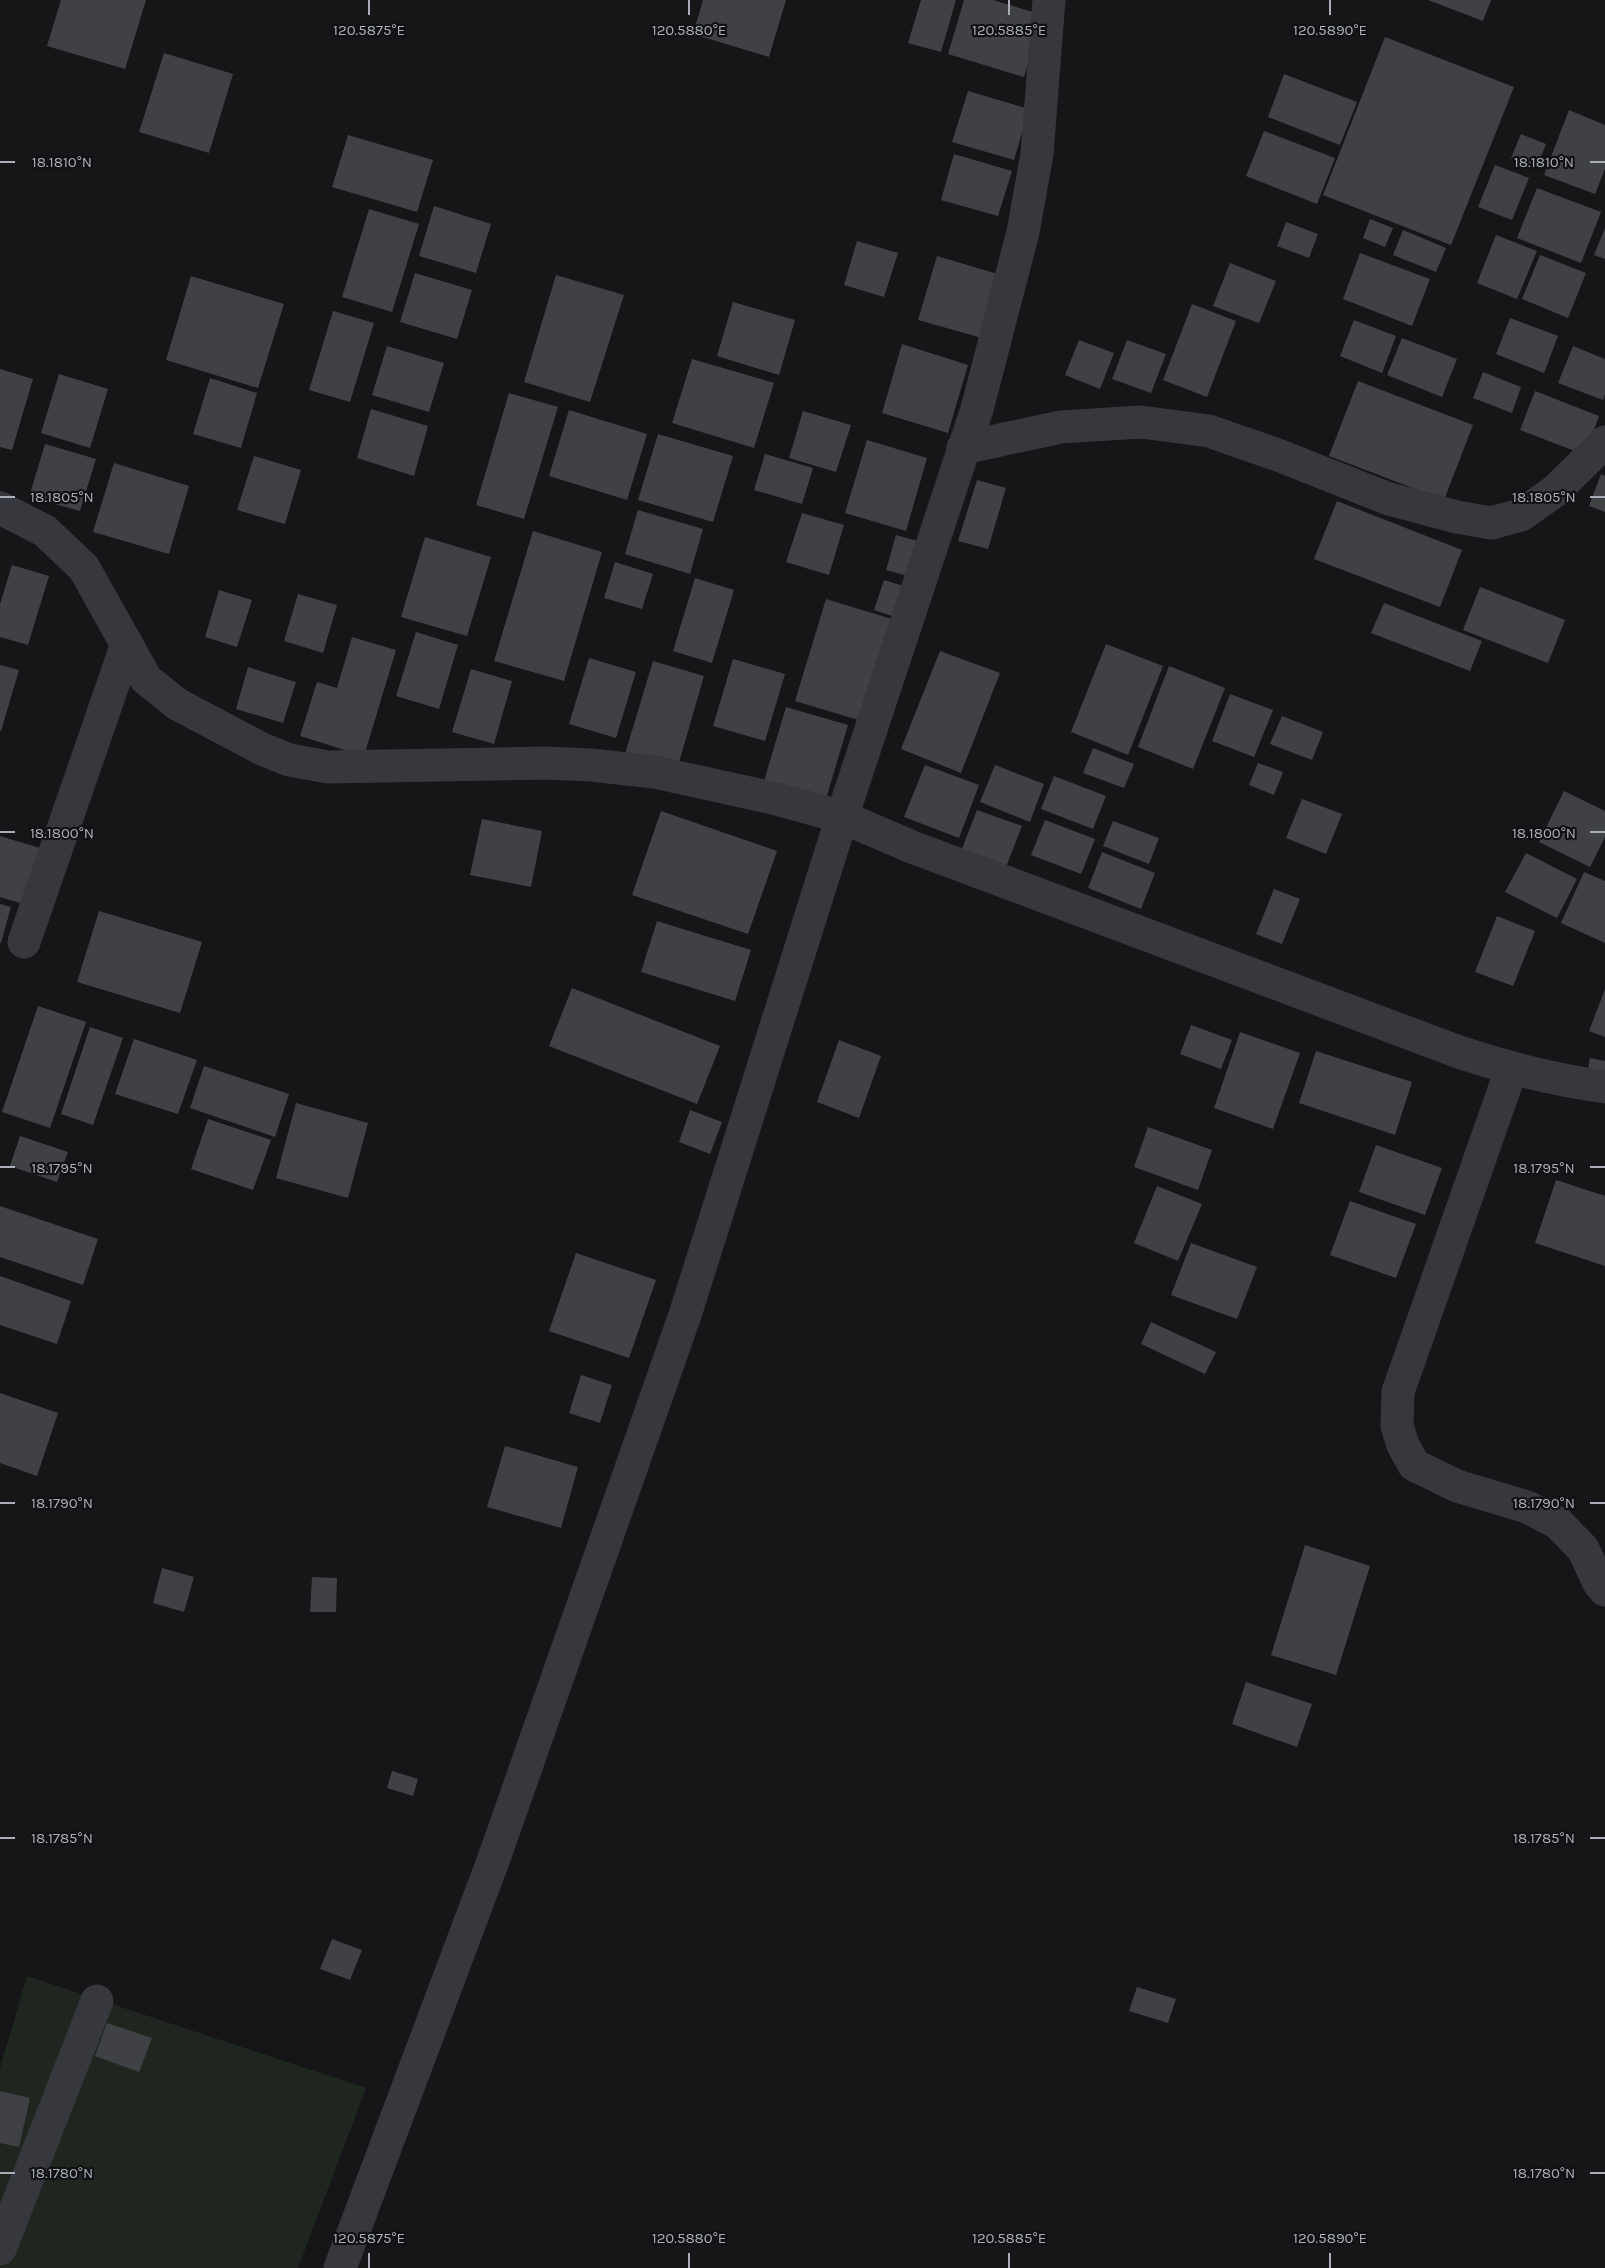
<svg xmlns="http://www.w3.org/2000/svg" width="1605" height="2268" font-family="Karla,sans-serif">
<rect width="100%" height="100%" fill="#161618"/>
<!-- green -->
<path fill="#1e261f" d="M27,1976L366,2088L298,2268H0V2068Z"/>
<!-- building -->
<g fill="#404145">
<path d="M61,0H146L125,69L47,46Z"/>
<path d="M703,0H786L769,57L693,34Z"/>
<path d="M921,0H956L941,52L908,43Z"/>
<path d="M964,0H993L1043,15L1024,77L948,54Z"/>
<path d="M1428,0H1491L1483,21Z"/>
<path d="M1385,37L1514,87L1451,245L1323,195Z"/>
<path d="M164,53L233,74L209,153L139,132Z"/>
<path d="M1284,74L1357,102L1340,145L1268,117Z"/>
<path d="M968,91L1029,109L1014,160L952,142Z"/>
<path d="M1569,110L1605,125V169L1595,194L1544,175Z"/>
<path d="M1264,131L1335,158L1317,204L1246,176Z"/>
<path d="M1521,134L1546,144L1537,168L1511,158Z"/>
<path d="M348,135L433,160L417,212L332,187Z"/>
<path d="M954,154L1012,171L998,216L941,200Z"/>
<path d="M1495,165L1529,178L1512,220L1478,207Z"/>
<path d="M1537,188L1601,212L1581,263L1517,238Z"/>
<path d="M434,206L491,224L476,273L419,256Z"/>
<path d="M369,209L419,224L392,312L342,297Z"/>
<path d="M1370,219L1393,228L1385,247L1363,238Z"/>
<path d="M1286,222L1318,234L1309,258L1277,246Z"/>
<path d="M1605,228V259L1594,255Z"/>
<path d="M1403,230L1446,248L1436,272L1393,255Z"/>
<path d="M1496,235L1537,251L1517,299L1477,283Z"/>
<path d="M857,241L898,253L884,297L844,285Z"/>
<path d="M1360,253L1430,279L1412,326L1343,299Z"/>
<path d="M1540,255L1586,273L1568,318L1522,299Z"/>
<path d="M937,256L1001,275L982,338L918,320Z"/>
<path d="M1230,263L1276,281L1259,323L1213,306Z"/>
<path d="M415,273L472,290L457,339L400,322Z"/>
<path d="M556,275L624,295L590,402L524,382Z"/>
<path d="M191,276L284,304L258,388L166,360Z"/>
<path d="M733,302L795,320L779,375L717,356Z"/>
<path d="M1192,304L1236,321L1207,397L1163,380Z"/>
<path d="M333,311L374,323L350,402L309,390Z"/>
<path d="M1510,318L1558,336L1544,373L1496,354Z"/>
<path d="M1354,320L1396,336L1382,373L1340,356Z"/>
<path d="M1402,338L1457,359L1442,397L1387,375Z"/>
<path d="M1079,340L1114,353L1100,389L1065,375Z"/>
<path d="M1127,340L1166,354L1151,393L1112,379Z"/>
<path d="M902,344L968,365L948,433L882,413Z"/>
<path d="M387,346L444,363L429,412L372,395Z"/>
<path d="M1573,346L1605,359V394L1603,400L1558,383Z"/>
<path d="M692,359L774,383L754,448L672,423Z"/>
<path d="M0,369L33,379L12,450L0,447Z"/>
<path d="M1483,372L1521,387L1512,413L1473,398Z"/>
<path d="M59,374L108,389L90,448L41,433Z"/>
<path d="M210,378L257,393L241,448L193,434Z"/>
<path d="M1358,381L1473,425L1444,500L1329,456Z"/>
<path d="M1535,391L1599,416L1585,455L1520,430Z"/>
<path d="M509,393L558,407L524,519L476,505Z"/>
<path d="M371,409L428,426L414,476L357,458Z"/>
<path d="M569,410L647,434L627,500L549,476Z"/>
<path d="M803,411L851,425L836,472L789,458Z"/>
<path d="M658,434L733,456L713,522L638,500Z"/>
<path d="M867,440L927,458L906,531L845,513Z"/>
<path d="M45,444L96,459L80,511L29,497Z"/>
<path d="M765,454L813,468L802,504L754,490Z"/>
<path d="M254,456L301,470L285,524L237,510Z"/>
<path d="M114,463L189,486L169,554L93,532Z"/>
<path d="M1601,474L1605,476V512L1589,506Z"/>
<path d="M977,480L1006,488L988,549L958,541Z"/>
<path d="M1337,501L1462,550L1440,607L1314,559Z"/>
<path d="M638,510L703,529L690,574L625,554Z"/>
<path d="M802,513L844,525L829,575L786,562Z"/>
<path d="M533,531L602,552L564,681L494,661Z"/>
<path d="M896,535L925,543L915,578L886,570Z"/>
<path d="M425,537L491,557L467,636L401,617Z"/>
<path d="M615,562L653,574L642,609L604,598Z"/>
<path d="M12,565L49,576L28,645L0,637V604Z"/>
<path d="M695,578L734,590L712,663L673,651Z"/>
<path d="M884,580L910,588L901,619L874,610Z"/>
<path d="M1480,587L1565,620L1548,663L1463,630Z"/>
<path d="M219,590L252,600L237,647L205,637Z"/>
<path d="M298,594L337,605L323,653L284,641Z"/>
<path d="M826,599L895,620L865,722L795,701Z"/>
<path d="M1384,603L1482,641L1470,671L1371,633Z"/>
<path d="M416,632L458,645L439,709L396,696Z"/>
<path d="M352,637L396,650L364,756L300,736L317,682L337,688Z"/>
<path d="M1106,644L1163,666L1128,755L1071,732Z"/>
<path d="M940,651L1000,673L961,773L901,749Z"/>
<path d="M589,658L636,672L616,738L569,724Z"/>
<path d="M733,659L785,674L765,741L713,726Z"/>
<path d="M653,661L704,676L676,773L624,757Z"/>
<path d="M0,665L19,670L1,731H0Z"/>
<path d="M1169,666L1225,688L1193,769L1138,747Z"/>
<path d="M248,667L296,682L283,723L236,709Z"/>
<path d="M471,669L512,681L494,744L452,732Z"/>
<path d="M1230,694L1273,710L1254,757L1212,741Z"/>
<path d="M786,707L848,725L826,799L764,781Z"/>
<path d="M1282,716L1323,732L1312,760L1270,744Z"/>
<path d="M1093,748L1134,764L1124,788L1083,773Z"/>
<path d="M1258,763L1283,772L1274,795L1249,785Z"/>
<path d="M925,765L979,785L959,838L904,817Z"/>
<path d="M995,765L1044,784L1030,822L980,802Z"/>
<path d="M1054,776L1106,796L1093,829L1041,809Z"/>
<path d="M1564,791L1605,811V837L1590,867L1539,842Z"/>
<path d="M1302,799L1342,814L1326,854L1286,838Z"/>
<path d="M977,810L1022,826L1002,877L958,859Z"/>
<path d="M661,811L777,851L748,934L632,895Z"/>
<path d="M482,819L542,831L531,887L470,875Z"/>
<path d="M1045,820L1095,839L1081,874L1031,855Z"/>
<path d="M1113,821L1159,838L1149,864L1103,846Z"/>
<path d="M0,836L40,848L23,904L0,897Z"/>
<path d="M1102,852L1155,873L1141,909L1088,888Z"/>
<path d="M1526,853L1577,879L1557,918L1505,892Z"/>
<path d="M1584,872L1605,881V943L1561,923Z"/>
<path d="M1274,889L1300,899L1282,944L1256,934Z"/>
<path d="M0,904L11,907L1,943H0Z"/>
<path d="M99,911L202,942L180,1013L77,982Z"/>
<path d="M1497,916L1535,931L1513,986L1475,972Z"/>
<path d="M657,921L751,950L735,1001L641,972Z"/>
<path d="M572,988L720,1046L697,1104L549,1046Z"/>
<path d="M1605,989V1037L1589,1031Z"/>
<path d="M38,1006L86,1022L50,1128L2,1112Z"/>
<path d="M1191,1025L1232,1040L1221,1069L1180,1054Z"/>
<path d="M90,1027L123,1038L93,1125L61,1114Z"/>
<path d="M1240,1032L1300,1053L1273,1129L1214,1108Z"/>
<path d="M134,1039L197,1060L178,1114L115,1094Z"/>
<path d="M839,1040L881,1056L859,1118L817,1102Z"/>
<path d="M1316,1051L1412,1082L1395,1135L1299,1103Z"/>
<path d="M1590,1058L1605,1061V1080L1587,1077Z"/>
<path d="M204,1066L289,1094L275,1137L190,1108Z"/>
<path d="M296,1103L368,1123L348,1198L276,1178Z"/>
<path d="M690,1110L722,1122L710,1154L679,1142Z"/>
<path d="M208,1119L271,1140L253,1190L191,1169Z"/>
<path d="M1148,1127L1212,1150L1198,1190L1134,1167Z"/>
<path d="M20,1136L68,1152L57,1182L10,1166Z"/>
<path d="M1376,1145L1442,1168L1425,1215L1359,1192Z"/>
<path d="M1556,1180L1605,1196V1266L1535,1243Z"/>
<path d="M1157,1186L1202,1204L1178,1261L1134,1243Z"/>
<path d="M1350,1201L1416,1224L1396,1278L1330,1255Z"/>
<path d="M0,1206L98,1239L83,1285L0,1257Z"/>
<path d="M1191,1243L1257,1267L1237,1319L1171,1295Z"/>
<path d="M576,1253L656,1280L629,1358L549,1331Z"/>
<path d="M0,1276L71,1301L57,1344L0,1325Z"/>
<path d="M1151,1322L1216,1352L1205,1374L1141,1344Z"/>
<path d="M581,1375L612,1385L600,1423L569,1413Z"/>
<path d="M0,1393L58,1413L37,1476L0,1463Z"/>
<path d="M505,1446L578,1467L561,1528L487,1507Z"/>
<path d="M1305,1545L1370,1566L1336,1675L1271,1655Z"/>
<path d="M162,1568L194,1577L184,1612L153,1603Z"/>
<path d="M312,1577L337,1578L336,1612H310Z"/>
<path d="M1246,1682L1312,1704L1297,1747L1232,1724Z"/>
<path d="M392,1771L418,1779L413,1796L387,1788Z"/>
<path d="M332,1939L362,1950L350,1980L320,1969Z"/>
<path d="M1137,1987L1176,1999L1168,2023L1129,2011Z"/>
<path d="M107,2023L152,2038L139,2072L95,2056Z"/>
<path d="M0,2091L30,2098L19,2147L0,2143Z"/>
</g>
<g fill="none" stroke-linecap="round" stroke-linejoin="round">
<!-- minor -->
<g stroke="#37383d" stroke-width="33">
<path d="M963,448L1061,427L1141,422L1209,431L1278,455L1389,499L1457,517L1491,523L1521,515L1555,491L1605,442"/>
<path d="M0,508L45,531L84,568L146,679L177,704L262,749L289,760L328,767L547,763L591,765L654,772L777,799L842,817L912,847L1459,1052C1507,1068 1555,1080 1605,1087"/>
<path d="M24,942L127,644"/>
<path d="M1511,1070L1398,1392L1397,1426L1403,1445L1414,1465L1457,1486L1527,1507L1558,1523L1583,1549L1599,1583L1605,1590"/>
<path d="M0,2249L97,2001"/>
<path d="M340,2268L493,1861L685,1315L842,817L977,409L1023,232L1037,154L1049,0"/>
</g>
</g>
<!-- ticks -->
<path fill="none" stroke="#a8adb8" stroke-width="2" d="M369,0V15M689,0V15M1009,0V15M1330,0V15M0,162H15M1590,162H1605M0,497H15M1590,497H1605M0,832H15M1590,832H1605M0,1167H15M1590,1167H1605M0,1503H15M1590,1503H1605M0,1838H15M1590,1838H1605M0,2173H15M1590,2173H1605M369,2253V2268M689,2253V2268M1009,2253V2268M1330,2253V2268"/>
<g font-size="15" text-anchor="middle" fill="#a8adb8" stroke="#111113" stroke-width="4.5" stroke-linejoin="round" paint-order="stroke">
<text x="369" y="35">120.5875°E</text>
<text x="689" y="35">120.5880°E</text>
<text x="1009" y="35">120.5885°E</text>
<text x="1330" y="35">120.5890°E</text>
<text x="62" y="167">18.1810°N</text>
<text x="1544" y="167">18.1810°N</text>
<text x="62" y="502">18.1805°N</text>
<text x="1544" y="502">18.1805°N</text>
<text x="62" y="838">18.1800°N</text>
<text x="1544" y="838">18.1800°N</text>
<text x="62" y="1173">18.1795°N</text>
<text x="1544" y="1173">18.1795°N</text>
<text x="62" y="1508">18.1790°N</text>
<text x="1544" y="1508">18.1790°N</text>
<text x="62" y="1843">18.1785°N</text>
<text x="1544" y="1843">18.1785°N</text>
<text x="62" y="2178">18.1780°N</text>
<text x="1544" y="2178">18.1780°N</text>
<text x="369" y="2243">120.5875°E</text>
<text x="689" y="2243">120.5880°E</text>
<text x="1009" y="2243">120.5885°E</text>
<text x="1330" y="2243">120.5890°E</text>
</g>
</svg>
